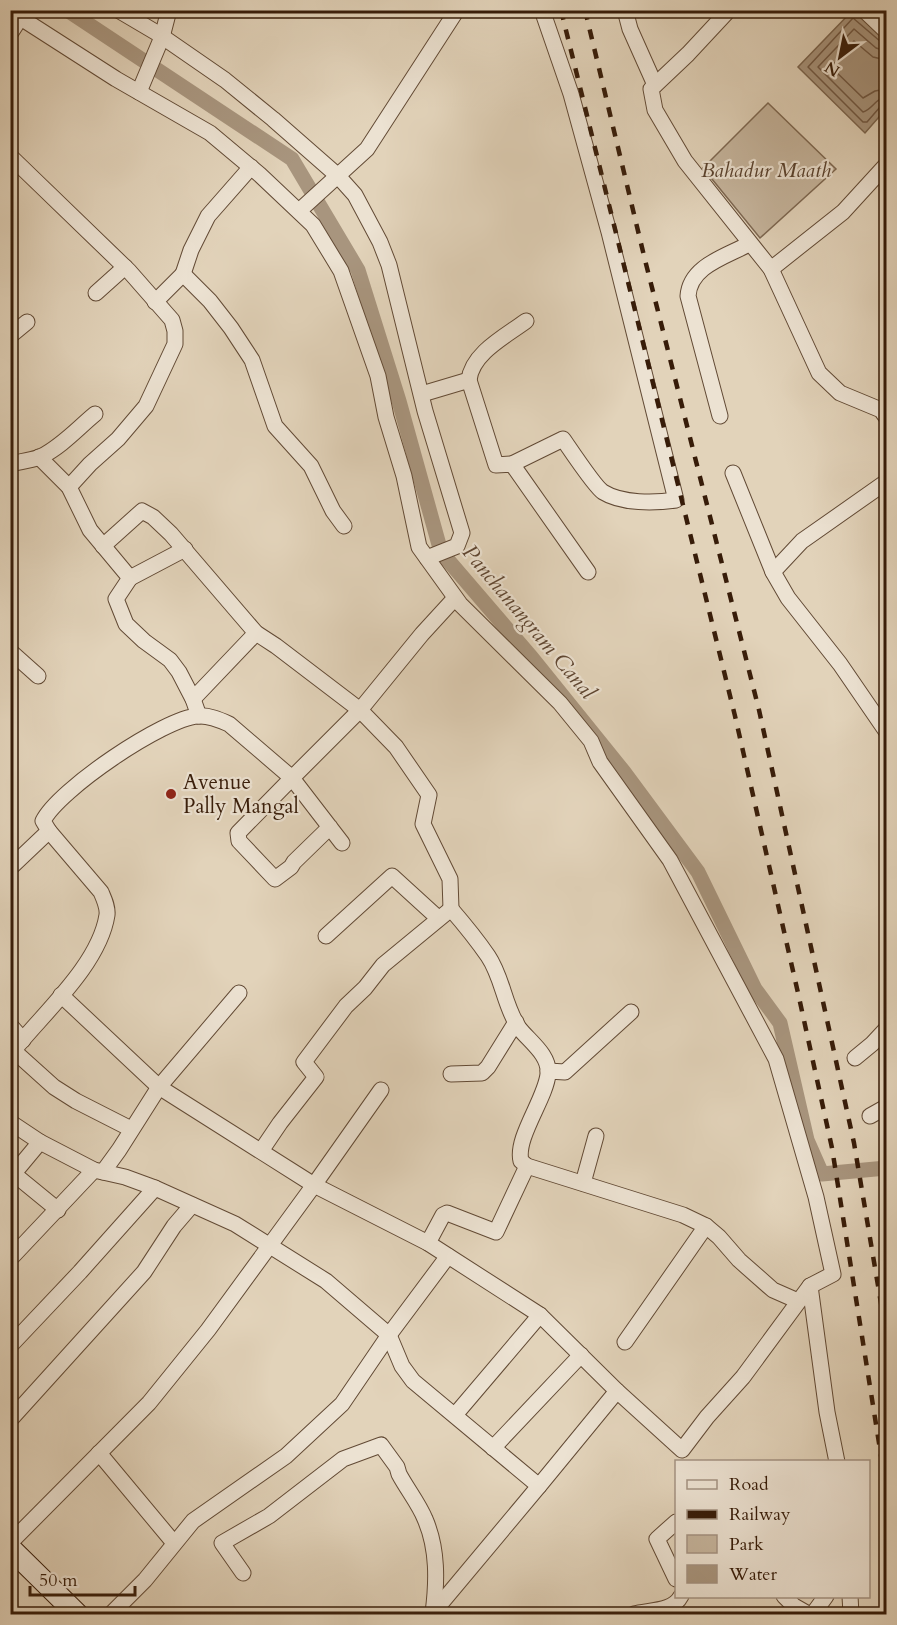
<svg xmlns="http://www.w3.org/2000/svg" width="897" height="1625" font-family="Cardo,serif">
<rect width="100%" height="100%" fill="#e2d3ba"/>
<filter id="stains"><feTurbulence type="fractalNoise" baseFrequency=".00333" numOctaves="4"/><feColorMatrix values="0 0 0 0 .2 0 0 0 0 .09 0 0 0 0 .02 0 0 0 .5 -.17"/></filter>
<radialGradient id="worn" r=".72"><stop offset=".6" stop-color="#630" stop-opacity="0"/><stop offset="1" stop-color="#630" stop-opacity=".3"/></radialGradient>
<!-- green -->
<path fill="#c5b49c" stroke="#7e6852" stroke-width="1.5" d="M768,103L836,169L760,238L703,168Z"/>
<!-- water -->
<path fill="#a8957e" stroke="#7b654f" stroke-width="1.5" d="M852,11H856L886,39V109L865,133L798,67Z"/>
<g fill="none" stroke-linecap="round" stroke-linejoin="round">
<!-- shore -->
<g stroke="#705844" stroke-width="1.5">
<path d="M886,43L881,42L853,18L808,67L863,122H867L880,107L886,105"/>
<path d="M886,51L876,48L854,29L818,67L863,112C873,109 875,98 886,98"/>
<path d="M886,60L873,57L854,41L831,67L863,98L875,91L886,89"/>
</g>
<!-- canal -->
<path stroke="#a8957e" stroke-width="15" d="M67,10L292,159L358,270L399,401L441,552L532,658L624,772L698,872L755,989L780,1023L807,1140L822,1174L886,1168"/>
<!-- minor casing -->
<g stroke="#624a35" stroke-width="17">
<g id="minor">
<path d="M118,10L157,33L225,80L273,119L338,176L355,195L380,242L389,265L425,411L462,533L457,546L427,558"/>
<path d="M625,10L630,29L655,85"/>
<path d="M729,10L688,54L651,89L655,110L685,161L771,269L819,373L840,393L881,410L886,417"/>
<path d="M864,10L886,31"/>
<path d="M10,11L116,79L210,133L259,174L313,225L341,271L378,376L386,417L404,476L419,547L460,604L560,703L591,741L600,762L670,860L776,1059L816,1197L833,1274L810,1286L743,1377L707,1417L682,1450L617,1391L540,1315L428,1243L314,1185L208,1330L149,1403L10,1543"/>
<path d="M10,34L21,17"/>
<path d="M139,92L162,37L169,10"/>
<path d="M10,156L129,271L172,320L175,331V344L146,406L118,439L90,464L69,487"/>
<path d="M299,211L367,149L457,10"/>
<path d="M771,269L843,212L886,165"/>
<path d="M183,274L191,250L208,216L251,167"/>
<path d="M96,293L125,267"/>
<path d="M155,302L183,274L210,301L231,328L252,360L275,426L311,466L333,511L344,526"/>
<path d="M10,336L27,322"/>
<path d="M469,380C472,353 506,336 526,321"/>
<path d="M422,394L469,380L496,465L512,464L588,572"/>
<path d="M720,416L688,296C690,266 725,257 749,244"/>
<path d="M39,457L69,487L90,530L130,578L116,599L126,624L144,641L170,660L179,672L193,699L199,716"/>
<path d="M512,464L563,439C570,449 595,487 603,492C622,504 655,503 676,500L609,232L571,94L542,10"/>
<path d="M10,465C21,460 33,461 42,456C62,446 78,428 95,414"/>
<path d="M733,473L773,572"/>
<path d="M886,482L802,541L773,572L788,598L840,664L886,731"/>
<path d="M103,546L142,511L153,517L171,534L256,633L276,646L360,710L396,747L429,795L423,824L450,879L451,909"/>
<path d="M130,578L185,549"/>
<path d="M10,651L38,676"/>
<path d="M193,699L256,633"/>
<path d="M330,827L294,862L291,867L275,879L239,841L238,833L292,778L342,843"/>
<path d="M10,868L49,831L43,821C58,790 164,718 198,716C209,715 220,720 229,724L292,778L360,710L422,634L455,598"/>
<path d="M326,936L392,876L438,918"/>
<path d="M61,995L159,1087L314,1185L381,1090"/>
<path d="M10,1025L23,1040"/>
<path d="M14,1051L54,1087L76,1101L131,1129"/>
<path d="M10,1055C41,1015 99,966 107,915C108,907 104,899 101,892L49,831"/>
<path d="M855,1058L872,1044L886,1029"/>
<path d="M548,1071L565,1072L631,1012"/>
<path d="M451,1074L482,1073L488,1067L516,1022"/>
<path d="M870,1116L886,1107"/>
<path d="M10,1122L40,1142"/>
<path d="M261,1151L280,1123L316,1077L304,1062L346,1006L365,988L383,965L451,909C464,924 477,940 488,956C503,978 504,1006 519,1028C529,1041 550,1055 548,1074C546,1098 515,1138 521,1161L527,1166L683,1215L706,1226L719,1237L739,1260L773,1290L798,1301"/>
<path d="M103,1172L119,1150L159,1087L239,993"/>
<path d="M14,1174L58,1210"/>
<path d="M10,1178L40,1142L94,1170L125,1177L155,1188L235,1224L326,1281L389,1335L402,1366L413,1381L539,1486L432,1614"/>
<path d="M583,1183L596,1136"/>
<path d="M428,1243L443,1215L447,1213L496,1232L527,1166"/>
<path d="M10,1259L94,1170"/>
<path d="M810,1286L827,1412L837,1462"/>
<path d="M625,1342L706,1226"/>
<path d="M10,1346L80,1272L155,1188"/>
<path d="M455,1415L540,1315"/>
<path d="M10,1420L144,1272L174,1226L192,1205"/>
<path d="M493,1448L581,1355"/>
<path d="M99,1453L174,1543"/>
<path d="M539,1486L617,1391"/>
<path d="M676,1522L657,1539L676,1579"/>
<path d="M243,1573L222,1543L269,1516L343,1459L381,1445L397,1467L399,1474C407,1489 419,1504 425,1519C438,1549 437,1582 433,1613"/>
<path d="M784,1596L794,1606L808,1614"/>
<path d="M850,1596L851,1614"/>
<path d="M111,1614L145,1580L193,1521L286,1456L342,1404L389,1335L448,1256"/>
<path d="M634,1614C649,1610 673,1612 681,1596"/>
<path d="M813,1614L826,1596"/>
</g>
</g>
<!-- secondary casing -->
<g stroke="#371c09" stroke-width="23">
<path id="secondary" d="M10,1548L77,1614"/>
</g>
<!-- minor -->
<use href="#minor" stroke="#ece2d2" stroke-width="15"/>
<!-- secondary -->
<use href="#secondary" stroke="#ece2d2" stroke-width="21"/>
<!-- rail -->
<g stroke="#371c09" stroke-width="4.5" stroke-dasharray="10 10" stroke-linecap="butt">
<path d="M561,10L735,716L798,993L832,1148L886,1487"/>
<path d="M585,10L645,260L759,710L854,1143L886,1333"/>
</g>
</g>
<!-- markers -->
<circle fill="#8f2418" stroke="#ece2d2" stroke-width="2" cx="171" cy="794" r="6"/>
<g text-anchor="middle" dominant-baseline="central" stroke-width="4.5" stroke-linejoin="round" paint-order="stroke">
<!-- park labels -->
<g font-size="21" font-style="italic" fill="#5a422e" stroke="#ece2d2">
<text x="766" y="170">Bahadur Maath</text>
</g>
<!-- poi labels -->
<g font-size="21" fill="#371c09" stroke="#ece2d2" text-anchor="start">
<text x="183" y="782">Avenue<tspan x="183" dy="24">Pally Mangal</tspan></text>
</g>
<!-- water labels -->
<g font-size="22" font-style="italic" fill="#5f4632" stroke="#ece2d2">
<text transform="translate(529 622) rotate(50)">Panchanangram Canal</text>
</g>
</g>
<!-- margin -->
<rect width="897" height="1625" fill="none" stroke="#e2d3ba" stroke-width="36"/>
<rect x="12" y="12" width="873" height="1601" fill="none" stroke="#371c09" stroke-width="3"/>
<rect x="18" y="18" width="861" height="1589" fill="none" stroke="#371c09" stroke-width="1.5"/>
<!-- legend -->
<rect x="675" y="1460" width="195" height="138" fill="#ece2d2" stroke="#a49382" stroke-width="1.5"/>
<rect x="687" y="1480" width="30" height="9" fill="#ece2d2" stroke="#a49382" stroke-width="1.5"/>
<text x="729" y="1490" font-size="18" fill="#371c09">Road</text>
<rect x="687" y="1510" width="30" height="9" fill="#371c09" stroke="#a49382" stroke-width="1.5"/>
<text x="729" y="1520" font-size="18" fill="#371c09">Railway</text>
<rect x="687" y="1535" width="30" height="18" fill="#c5b49c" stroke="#a49382" stroke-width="1.5"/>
<text x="729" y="1550" font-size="18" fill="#371c09">Park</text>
<rect x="687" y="1565" width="30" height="18" fill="#a8957e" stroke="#a49382" stroke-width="1.5"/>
<text x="729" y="1580" font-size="18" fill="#371c09">Water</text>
<!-- north arrow -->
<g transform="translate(840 57) rotate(212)" stroke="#ece2d2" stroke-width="4.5" paint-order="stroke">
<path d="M0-4.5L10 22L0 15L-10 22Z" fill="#371c09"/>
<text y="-9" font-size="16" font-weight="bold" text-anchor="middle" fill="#371c09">N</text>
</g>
<!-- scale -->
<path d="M30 1586v9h105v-9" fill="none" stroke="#371c09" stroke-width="3"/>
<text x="39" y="1586" font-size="18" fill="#371c09" stroke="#ece2d2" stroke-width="4.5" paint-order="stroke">50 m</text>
<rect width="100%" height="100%" filter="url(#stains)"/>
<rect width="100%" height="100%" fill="url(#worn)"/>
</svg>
